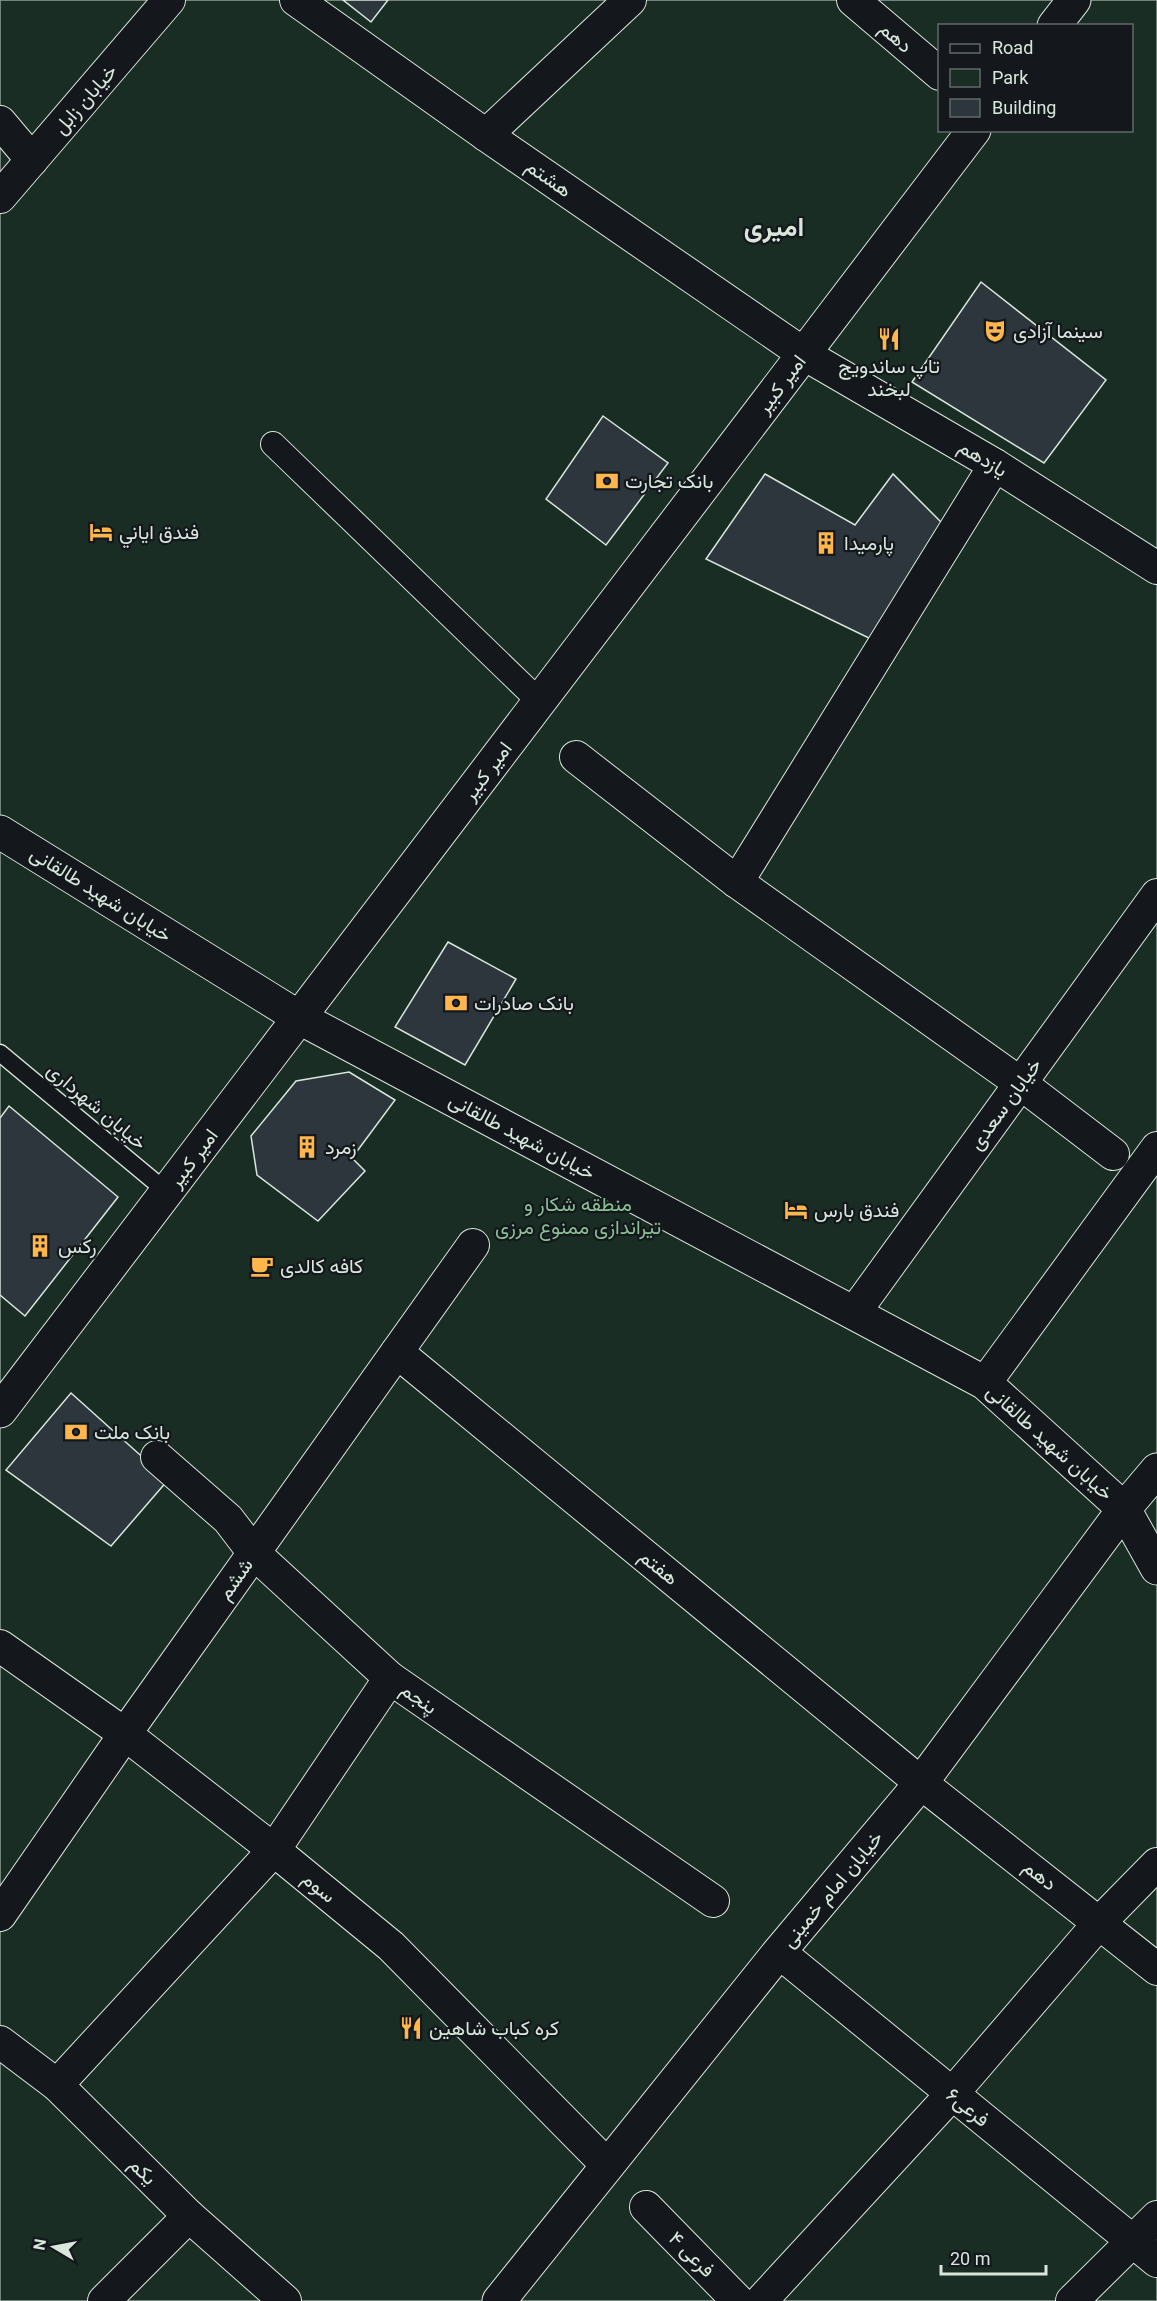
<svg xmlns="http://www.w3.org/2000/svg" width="1157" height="2301" font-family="Roboto,Vazirmatn,sans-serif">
<rect width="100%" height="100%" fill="#14181c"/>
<!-- green -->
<path fill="#1a2d24" stroke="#939e99" stroke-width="1.5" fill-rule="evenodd" d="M0,0H1157V2301H0ZM940,26H1132V130H940Z"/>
<!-- building -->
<g fill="#2c363c" stroke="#d8e6dc" stroke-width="1.5">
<path d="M343,0H388L371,22Z"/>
<path d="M981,282L1106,380L1044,463L912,382Z"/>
<path d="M603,416L668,463L606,545L546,499Z"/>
<path d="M765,474L855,525L893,474L946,527L873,640L706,559Z"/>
<path d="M448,942L516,979L465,1065L395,1027Z"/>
<path d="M349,1072L395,1100L352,1158L365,1171L318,1221L257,1175L251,1136L296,1081Z"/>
<path d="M9,1106L118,1197L25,1316L0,1295V1118Z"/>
<path d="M71,1393L168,1480L111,1546L6,1470Z"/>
</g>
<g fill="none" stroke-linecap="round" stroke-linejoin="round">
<!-- service casing -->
<g stroke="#d8e6dc" stroke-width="19">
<path id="service" d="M0,1053L167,1192"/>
</g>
<!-- pedestrian casing -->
<g stroke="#d8e6dc" stroke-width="26">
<path id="pedestrian" d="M273,444L540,702"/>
</g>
<!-- minor casing -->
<g stroke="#d8e6dc" stroke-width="34">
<g id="minor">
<path d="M296,0L486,135L804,354L995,465L1157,568"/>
<path d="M853,0L940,74"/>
<path d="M0,122L32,160"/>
<path d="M486,135L630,0"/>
<path d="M0,197L169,0"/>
<path d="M576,757L737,882L1020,1083L1113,1154"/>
<path d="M737,882L995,465"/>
<path d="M854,1313L1157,895"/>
<path d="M397,1352L921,1783L1157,1969"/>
<path d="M985,1383L1157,1148"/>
<path d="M157,1457L228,1519L254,1553L390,1678L713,1901"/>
<path d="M0,1646L125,1734L274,1850L391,1946L607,2165"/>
<path d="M0,1915L125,1734L473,1245"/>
<path d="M779,1952L1157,2261"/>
<path d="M0,2042L57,2085L189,2216L285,2301"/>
<path d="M57,2085L274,1850L390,1678"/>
<path d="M646,2207L738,2301"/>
<path d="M104,2301L189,2216"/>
<path d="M761,2301L952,2094L1100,1922L1157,1864"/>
<path d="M1072,2301L1157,2217"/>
</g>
</g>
<!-- tertiary casing -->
<g stroke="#d8e6dc" stroke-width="35">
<g id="tertiary">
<path d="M1054,26L1074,0"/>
<path d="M0,832L300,1018L985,1383L1124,1509L1157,1568"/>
<path d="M0,1411L974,130"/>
<path d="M499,2301L779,1952L921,1783L1124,1509L1157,1470"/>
</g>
</g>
<!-- service -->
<use href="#service" stroke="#14181c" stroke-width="16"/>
<!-- pedestrian -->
<use href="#pedestrian" stroke="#14181c" stroke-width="24"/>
<!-- minor -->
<use href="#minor" stroke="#14181c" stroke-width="32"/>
<!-- tertiary -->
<use href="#tertiary" stroke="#14181c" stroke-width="33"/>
</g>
<!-- icons -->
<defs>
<g id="theatre-bare" transform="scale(1.8)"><path d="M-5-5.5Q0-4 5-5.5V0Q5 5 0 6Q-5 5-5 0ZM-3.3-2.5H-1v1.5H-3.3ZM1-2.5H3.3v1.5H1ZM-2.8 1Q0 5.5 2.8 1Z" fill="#ffb74d" stroke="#14181c" stroke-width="2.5" paint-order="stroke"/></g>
<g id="restaurant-bare" transform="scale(1.8)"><path d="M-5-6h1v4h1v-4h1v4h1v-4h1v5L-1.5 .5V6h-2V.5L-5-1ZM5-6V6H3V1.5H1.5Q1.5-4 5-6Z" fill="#ffb74d" stroke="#14181c" stroke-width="2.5" paint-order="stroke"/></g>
<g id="bank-bare" transform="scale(1.8)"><path d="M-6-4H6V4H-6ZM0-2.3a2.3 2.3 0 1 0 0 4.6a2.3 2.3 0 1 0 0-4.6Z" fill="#ffb74d" stroke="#14181c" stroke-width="2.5" paint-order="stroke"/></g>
<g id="hotel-bare" transform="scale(1.8)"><path d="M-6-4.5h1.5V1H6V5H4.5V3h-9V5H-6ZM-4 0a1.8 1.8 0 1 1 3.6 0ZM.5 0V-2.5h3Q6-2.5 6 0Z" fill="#ffb74d" stroke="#14181c" stroke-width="2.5" paint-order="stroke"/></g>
<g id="building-bare" transform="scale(1.8)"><path d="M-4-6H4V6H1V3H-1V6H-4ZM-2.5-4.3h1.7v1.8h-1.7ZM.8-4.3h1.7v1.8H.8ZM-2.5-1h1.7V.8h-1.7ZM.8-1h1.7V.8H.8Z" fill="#ffb74d" stroke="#14181c" stroke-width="2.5" paint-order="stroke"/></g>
<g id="cafe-bare" transform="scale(1.8)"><path d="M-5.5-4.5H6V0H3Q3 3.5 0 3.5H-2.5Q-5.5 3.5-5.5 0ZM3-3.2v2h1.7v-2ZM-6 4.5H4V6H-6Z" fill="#ffb74d" stroke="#14181c" stroke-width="2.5" paint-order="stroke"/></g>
</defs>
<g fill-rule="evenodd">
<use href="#theatre-bare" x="995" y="331"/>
<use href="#restaurant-bare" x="889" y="339"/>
<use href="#bank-bare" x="607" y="481"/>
<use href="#hotel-bare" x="101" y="532"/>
<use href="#building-bare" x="826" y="543"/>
<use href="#bank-bare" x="456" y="1003"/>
<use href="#building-bare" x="307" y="1147"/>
<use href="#hotel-bare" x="796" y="1210"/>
<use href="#building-bare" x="40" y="1246"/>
<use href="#cafe-bare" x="262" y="1266"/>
<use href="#bank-bare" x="76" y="1432"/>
<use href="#restaurant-bare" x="411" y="2028"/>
</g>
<g text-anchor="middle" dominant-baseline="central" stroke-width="4.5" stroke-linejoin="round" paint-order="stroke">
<!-- street labels -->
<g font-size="20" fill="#d8e6dc" stroke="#14181c">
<text transform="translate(896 37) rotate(41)">دهم</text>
<text transform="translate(85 99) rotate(-49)">خیابان زابل</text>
<text transform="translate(549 178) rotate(35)">هشتم</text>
<text transform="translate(781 384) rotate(-53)">امیر کبیر</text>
<text transform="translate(983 458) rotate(31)">یازدهم</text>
<text transform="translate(487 771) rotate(-53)">امیر کبیر</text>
<text transform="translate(101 894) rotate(32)">خیابان شهيد طالقانی</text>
<text transform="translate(1005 1104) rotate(-54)">خیابان سعدی</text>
<text transform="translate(97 1106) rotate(40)">خیابان شهرداری</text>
<text transform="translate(522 1136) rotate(28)">خیابان شهيد طالقانی</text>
<text transform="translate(193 1158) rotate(-53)">امیر کبیر</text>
<text transform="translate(1050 1442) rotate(42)">خیابان شهيد طالقانی</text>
<text transform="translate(659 1567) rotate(39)">هفتم</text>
<text transform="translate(235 1579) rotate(-55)">ششم</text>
<text transform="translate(419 1698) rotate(35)">پنجم</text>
<text transform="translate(1040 1875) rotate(38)">دهم</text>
<text transform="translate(319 1887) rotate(39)">سوم</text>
<text transform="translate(832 1889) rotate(-50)">خیابان امام خمینی</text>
<text transform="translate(968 2107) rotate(39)">فرعی۶</text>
<text transform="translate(143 2171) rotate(45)">یکم</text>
<text transform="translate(692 2254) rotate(45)">فرعی ۴</text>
</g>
<!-- poi labels -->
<g font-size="20" fill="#d8e6dc" stroke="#14181c" text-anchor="start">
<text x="1013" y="331">سینما آزادی</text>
<text x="889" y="366" text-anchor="middle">تاپ ساندویج<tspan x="889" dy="23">لبخند</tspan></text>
<text x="625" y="481">بانک تجارت</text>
<text x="119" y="532">فندق اياني</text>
<text x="844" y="543">پارمیدا</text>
<text x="474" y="1003">بانک صادرات</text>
<text x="325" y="1147">زمرد</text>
<text x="814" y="1210">فندق بارس</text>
<text x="58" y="1246">رکس</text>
<text x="280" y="1266">کافه کالدی</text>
<text x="94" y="1432">بانک ملت</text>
<text x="429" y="2028">کره کباب شاهین</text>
</g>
<!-- park labels -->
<g font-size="20" fill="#8ac095" stroke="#14181c">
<text x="578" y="1204">منطقه شکار و<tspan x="578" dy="23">تیراندازی ممنوع مرزی</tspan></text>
</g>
<!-- district labels -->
<g font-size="26" font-weight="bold" fill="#d8e6dc" stroke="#14181c">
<text x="774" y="227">امیری</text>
</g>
</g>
<!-- legend -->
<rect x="938" y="24" width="195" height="108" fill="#14181c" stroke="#626a69" stroke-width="1.5"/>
<rect x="950" y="44" width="30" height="9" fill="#14181c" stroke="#626a69" stroke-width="1.5"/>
<text x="992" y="54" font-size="18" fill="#d8e6dc">Road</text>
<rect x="950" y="69" width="30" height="18" fill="#1a2d24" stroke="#626a69" stroke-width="1.5"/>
<text x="992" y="84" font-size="18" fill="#d8e6dc">Park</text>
<rect x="950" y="99" width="30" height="18" fill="#2c363c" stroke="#626a69" stroke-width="1.5"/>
<text x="992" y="114" font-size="18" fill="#d8e6dc">Building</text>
<!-- north arrow -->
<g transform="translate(54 2247) rotate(280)" stroke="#14181c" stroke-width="4.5" paint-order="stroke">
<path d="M0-4.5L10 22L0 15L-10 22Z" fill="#d8e6dc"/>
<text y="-9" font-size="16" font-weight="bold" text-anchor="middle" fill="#d8e6dc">N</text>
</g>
<!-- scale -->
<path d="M941 2265v9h105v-9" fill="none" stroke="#d8e6dc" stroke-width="3"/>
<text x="950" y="2265" font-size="18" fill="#d8e6dc" stroke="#14181c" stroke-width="4.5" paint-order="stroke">20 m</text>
</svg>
